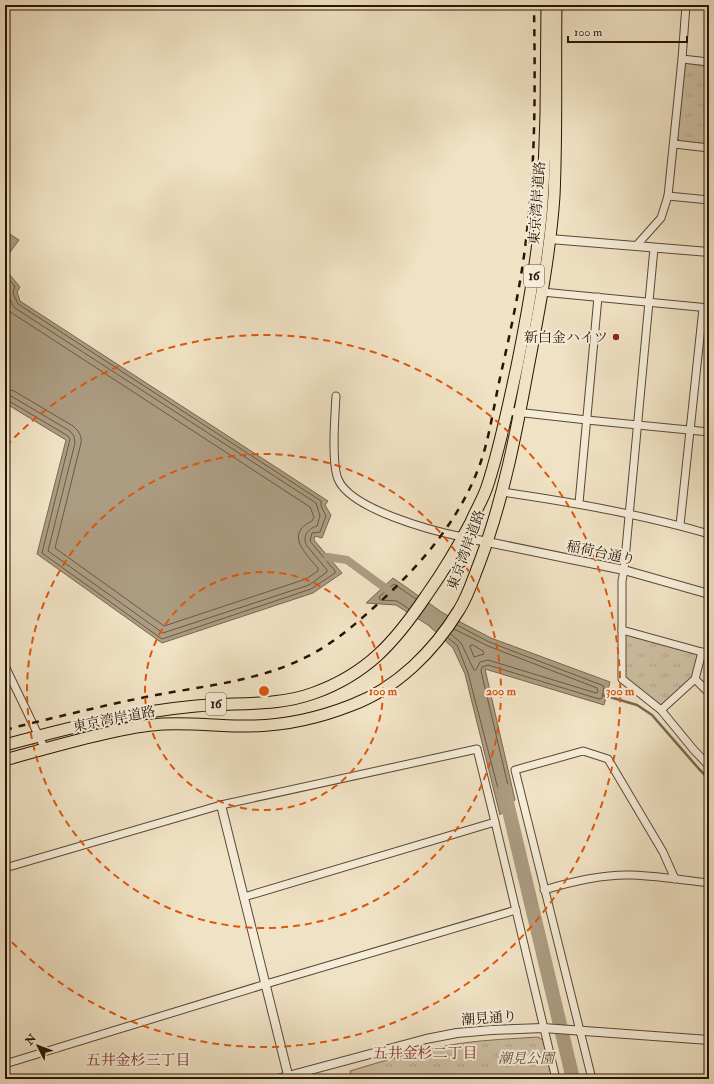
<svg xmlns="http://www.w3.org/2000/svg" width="714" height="1084" font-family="'IM FELL Double Pica','Noto Serif JP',serif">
<defs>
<pattern id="park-tufts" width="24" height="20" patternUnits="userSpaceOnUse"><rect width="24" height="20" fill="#cebfa3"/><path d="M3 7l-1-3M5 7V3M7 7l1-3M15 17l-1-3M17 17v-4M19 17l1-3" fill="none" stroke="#b1a38b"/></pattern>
</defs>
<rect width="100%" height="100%" fill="#f0e2c4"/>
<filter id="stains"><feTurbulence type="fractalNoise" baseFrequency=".005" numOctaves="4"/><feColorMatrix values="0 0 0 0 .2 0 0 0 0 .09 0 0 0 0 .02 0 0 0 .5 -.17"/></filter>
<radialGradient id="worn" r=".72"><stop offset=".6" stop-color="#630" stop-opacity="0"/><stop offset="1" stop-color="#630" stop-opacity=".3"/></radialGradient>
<!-- park -->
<g fill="url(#park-tufts)" stroke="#7c6a52">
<path d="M688,62L709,65V144L681,142L677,138L683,66Z"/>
<path d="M622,630L702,652L695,679L661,710L622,679Z"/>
<path d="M538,1037L543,1040L552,1079H352L350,1071C383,1061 416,1051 450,1045C479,1040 509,1039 538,1037Z"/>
</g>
<!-- water -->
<g fill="#ac9c82" stroke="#78664f">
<path d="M5,231L19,240L5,259Z"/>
<path d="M5,269L20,287L17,292L20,301L328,501L325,505L331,515L322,538L315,536L314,540L342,573L313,593L162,643L37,554L66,440L5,403Z"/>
<path d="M393,578L443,613L491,638L610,682L604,705L485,669L515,800L500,815L465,674L453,648L428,625L396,605L366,603Z"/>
</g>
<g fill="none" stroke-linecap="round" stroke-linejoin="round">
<!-- shore -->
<g stroke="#6a5842" stroke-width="1">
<path d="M5,275L15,286L13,293L18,304L321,501V506L326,516L320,532L312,533L310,541L335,571V573L311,589L162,639L42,553L70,439L68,436L9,401L5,400"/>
<path d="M5,283L9,287C8,294 10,303 15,308L316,503L320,516L317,526C307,529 302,537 307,546L327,570V572L309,585L163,633L48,551L75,443L74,436L70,431L11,396L5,395"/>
<path d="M5,303L8,310L12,313L310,507L314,517L312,521C284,534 306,554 318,568V571L306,579L164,626L55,548L81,443C82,436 79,431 73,426L14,391L5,389"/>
<path d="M409,609L397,601L380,600L379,597L394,584L416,599"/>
<path d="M451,634L461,643L474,670H476L480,662L488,660L596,693L598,692L597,688L488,646L454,629"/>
<path d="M448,638L457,645L468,673L502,804L504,805L511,798L481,671L482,667L488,665L599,699L602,698L604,686L489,642L457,625"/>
<path d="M473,645L483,651L484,654L474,657L470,647V646Z"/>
</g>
<!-- stream -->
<path stroke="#78664f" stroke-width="2.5" d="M603,695L637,705L652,715L699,769L709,779"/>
<!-- canal -->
<path stroke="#ac9c82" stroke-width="8" d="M328,557L347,560L392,593"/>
<!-- river -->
<path stroke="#ac9c82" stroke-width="14" d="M504,790L573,1079"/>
<!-- minor casing -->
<g stroke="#5b4832" stroke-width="9">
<g id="minor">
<path d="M682,59L709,62"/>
<path d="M674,144L709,148"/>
<path d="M668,196L709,200"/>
<path d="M636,246L661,218L668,196L682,59L686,5"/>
<path d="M654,248L624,570L622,581V679L661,710L693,749L709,766"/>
<path d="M542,292L709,308"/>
<path d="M336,396C335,415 331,462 338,479C350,509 432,531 463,537"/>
<path d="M507,411L587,420L709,432"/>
<path d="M502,492C572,502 641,514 709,534"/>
<path d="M579,503L598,297"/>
<path d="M680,525L703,308"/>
<path d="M622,630L709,654"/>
<path d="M5,666L45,749"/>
<path d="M695,679L709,693"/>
<path d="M661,710L695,679L702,652"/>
<path d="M5,868L221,805L477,749L495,822L556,1079"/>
<path d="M544,890C573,881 602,874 632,875C658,876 684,880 709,883"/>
<path d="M244,897L495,822"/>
<path d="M5,1064L266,984L516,910"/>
<path d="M592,1079L515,770L583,751L608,759L663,852L675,879"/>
</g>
</g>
<!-- tertiary casing -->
<g stroke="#5b4832" stroke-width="10">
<g id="tertiary">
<path d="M550,239L709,252"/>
<path d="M463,537L624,570L709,594"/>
<path d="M221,805L289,1079"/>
<path d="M277,1079L426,1039L457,1033L492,1030L543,1028L709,1040"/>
</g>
</g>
<!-- trunk casing -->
<g stroke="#291402" stroke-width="13">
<g id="trunk">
<path d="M5,745C68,728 131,712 196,706C236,702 276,707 314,693C367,674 395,642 426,596C443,572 458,547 471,522C476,510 483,499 487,487C500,448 508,407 517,366C527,316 536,267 541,216C544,182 545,148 546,113C546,77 547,41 547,5"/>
<path d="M5,760C32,752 59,745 86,738C108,733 130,727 152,725C184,721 216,727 248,726C283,726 319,718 352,705C397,688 434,651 459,610C468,596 473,579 479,564C503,501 516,434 528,368C539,311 550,254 554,196C557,132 555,69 556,5"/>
</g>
</g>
<!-- minor -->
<use href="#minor" stroke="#f5ecd9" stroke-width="7"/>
<!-- tertiary -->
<use href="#tertiary" stroke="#f5ecd9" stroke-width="8"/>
<!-- trunk -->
<use href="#trunk" stroke="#f0e2c4" stroke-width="11"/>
<!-- rail -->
<path stroke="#291402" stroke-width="2.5" stroke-dasharray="7 7" stroke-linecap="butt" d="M5,730L20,726C65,715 110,704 156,695C204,686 256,681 300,660C327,648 350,629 371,610C415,571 455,527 477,472C489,443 493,409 500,378C511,329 522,280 527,231C536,157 535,80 534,5"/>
</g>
<!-- distance rings -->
<g fill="none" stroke="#de560c" stroke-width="2" stroke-dasharray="7 5">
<circle cx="264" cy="691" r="119"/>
<circle cx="264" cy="691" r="237"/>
<path d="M6 446A356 356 0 1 1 6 936"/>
</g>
<!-- markers -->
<circle fill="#8f2418" stroke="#f5ecd9" stroke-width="1.5" cx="616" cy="337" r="4"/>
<g text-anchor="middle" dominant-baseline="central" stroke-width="4" stroke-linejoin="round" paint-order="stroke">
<!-- shield labels -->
<g fill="#f5ecd9" stroke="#665542" stroke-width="1">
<rect x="524" y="265" width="20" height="22" rx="3"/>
<rect x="206" y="693" width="20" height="22" rx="3"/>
</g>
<g font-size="13" font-weight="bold" fill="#291402">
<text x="534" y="276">16</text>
<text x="216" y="704">16</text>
</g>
<!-- street labels -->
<g font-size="14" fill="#291402" stroke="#f5ecd9">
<text transform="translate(537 203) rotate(-86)">東京湾岸道路</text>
<text transform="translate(466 550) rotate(-70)">東京湾岸道路</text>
<text transform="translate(601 553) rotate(12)">稲荷台通り</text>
<text transform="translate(114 719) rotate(-11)">東京湾岸道路</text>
<text transform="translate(489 1018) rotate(-4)">潮見通り</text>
</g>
<!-- poi labels -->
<g font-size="14" fill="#291402" stroke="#f5ecd9" text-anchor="end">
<text x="608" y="337">新白金ハイツ</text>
</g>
<!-- park labels -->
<g font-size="14" font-style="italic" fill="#63503a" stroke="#f5ecd9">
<text x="526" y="1058">潮見公園</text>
</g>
<!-- neighbourhood labels -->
<g font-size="15" fill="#7a1f14" stroke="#f5ecd9">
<text x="425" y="1053">五井金杉二丁目</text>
<text x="138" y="1060">五井金杉三丁目</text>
</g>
</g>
<circle cx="264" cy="691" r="6" fill="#de560c" stroke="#f5ecd9" stroke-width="2"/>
<g font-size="12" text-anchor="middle" font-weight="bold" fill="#de560c" stroke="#f5ecd9" stroke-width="4" stroke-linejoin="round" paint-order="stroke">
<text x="383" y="695">100 m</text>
<text x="501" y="695">200 m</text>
<text x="620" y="695">300 m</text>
</g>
<!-- margin -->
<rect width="714" height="1084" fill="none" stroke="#f0e2c4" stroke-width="20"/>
<rect x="6" y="6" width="702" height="1072" fill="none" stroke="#291402" stroke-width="2"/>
<rect x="10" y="10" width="694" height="1064" fill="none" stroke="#291402"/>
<!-- north arrow -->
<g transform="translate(38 1046) rotate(312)" stroke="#f5ecd9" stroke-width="3" paint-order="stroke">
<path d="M0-3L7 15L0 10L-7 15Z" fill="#291402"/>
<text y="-6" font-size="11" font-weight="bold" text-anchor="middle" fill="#291402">N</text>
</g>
<!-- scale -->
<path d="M568 36v6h119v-6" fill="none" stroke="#291402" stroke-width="2"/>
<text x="574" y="36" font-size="12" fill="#291402" stroke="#f5ecd9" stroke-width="3" paint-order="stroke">100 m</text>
<rect width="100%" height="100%" filter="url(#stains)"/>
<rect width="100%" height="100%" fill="url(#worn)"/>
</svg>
